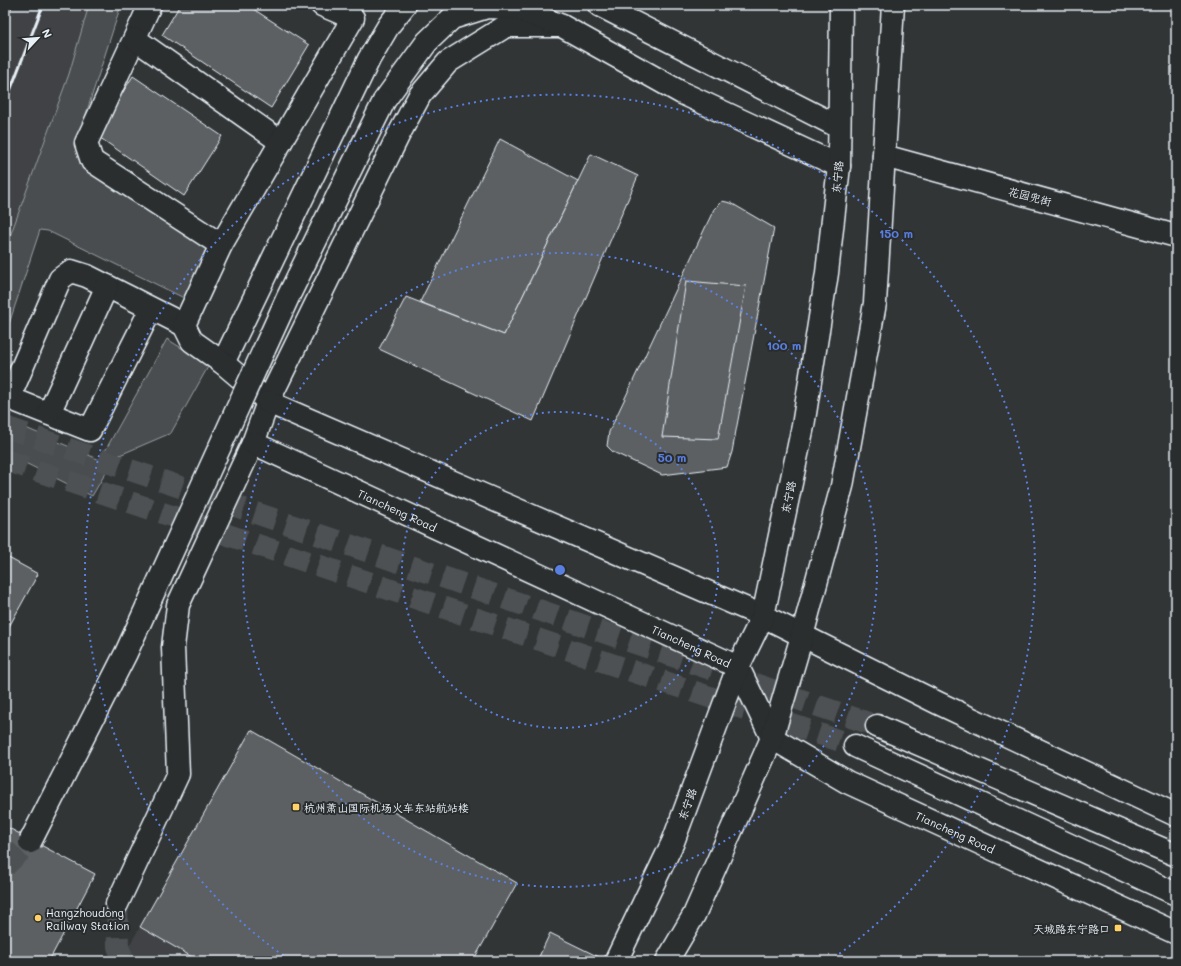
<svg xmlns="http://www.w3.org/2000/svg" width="1181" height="966" font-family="Mali,'LXGW WenKai TC',sans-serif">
<rect width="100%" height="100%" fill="#323536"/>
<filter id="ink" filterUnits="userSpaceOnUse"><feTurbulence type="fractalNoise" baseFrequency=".025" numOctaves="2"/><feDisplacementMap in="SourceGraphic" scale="8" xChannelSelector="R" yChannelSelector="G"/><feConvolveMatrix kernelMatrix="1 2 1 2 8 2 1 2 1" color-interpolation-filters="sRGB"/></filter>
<g filter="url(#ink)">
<!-- built -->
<g fill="#3f4244">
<path d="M5,5H120L5,291Z"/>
<path d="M140,927L203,961H120Z"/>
</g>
<!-- green -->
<g fill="#494d4f" stroke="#989fa4">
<path d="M89,5H121L76,145L78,158L86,170L208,249L184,298L48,231L40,230L5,336V250L69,74Z"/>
<path d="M167,339L209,365L171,433L115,457L92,496L5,453V419L100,460Z"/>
</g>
<!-- building -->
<g fill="#5c6063" stroke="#e8f1f8">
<path d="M180,5H247L309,45L271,108L162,35Z"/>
<path d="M133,76L222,136L184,196L96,135Z"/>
<path d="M500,139L578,181L504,335L420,302Z"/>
<path d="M591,154L638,176L533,421L379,349L406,297L504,335Z"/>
<path d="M722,201L731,203L774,228L732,452L727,467L662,475L613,452L607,446L609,432L714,209Z"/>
<path d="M686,281L746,286L718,439L662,437Z"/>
<path d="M5,556L38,574L5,634Z"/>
<path d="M251,730L517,883L473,961H199L140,927Z"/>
<path d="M5,826L95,874L49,961H5Z"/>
<path d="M550,933L607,961H537Z"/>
</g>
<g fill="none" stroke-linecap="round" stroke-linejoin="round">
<!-- minor-tunnel -->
<path stroke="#4d5153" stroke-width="22" stroke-dasharray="22 11" stroke-linecap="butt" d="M117,904L118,947L124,961"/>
<!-- major-tunnel -->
<g stroke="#4d5153" stroke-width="22" stroke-dasharray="22 11" stroke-linecap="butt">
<path d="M5,427L877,726"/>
<path d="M5,460L855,746"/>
<path d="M5,866L30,842"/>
</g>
<!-- minor casing -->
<g stroke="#e8f1f8" stroke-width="25">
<g id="minor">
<path d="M150,5L86,143L92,161L221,245"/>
<path d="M599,5L839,127"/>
<path d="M135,39L281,142"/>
<path d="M884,156L1176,236"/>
<path d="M151,309L90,430L9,398L60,279L71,271L87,276L184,325"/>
<path d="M223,363L369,59L389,25L405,5"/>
<path d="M263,397L223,363L192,341L184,325L221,245L353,18L322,5"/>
<path d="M49,413L107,286"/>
<path d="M117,904L178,774L173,647L178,605L253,443L268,402L399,134L420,95L448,62L506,26H561"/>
</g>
</g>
<!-- major casing -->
<g stroke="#e8f1f8" stroke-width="25">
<g id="major">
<path d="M384,101L427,42L452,18L487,7L516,8L562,26L682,93L839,166"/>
<path d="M268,402L763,616L938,703L1176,815"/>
<path id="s1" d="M253,443L738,667L772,738L847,782L1176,933"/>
<path d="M877,726L1176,855"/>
<path d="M855,746L1176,894"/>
<path d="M616,961L673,842L738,667L763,616L803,426L827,273L839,166L841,5"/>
<path d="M667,961L694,915L772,738L802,636L842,486L875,303L893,5"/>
</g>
</g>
<!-- minor -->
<use href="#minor" stroke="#2a2d2e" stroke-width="22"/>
<!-- major -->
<use href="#major" stroke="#2a2d2e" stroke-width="22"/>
<!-- rail -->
<g stroke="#e8f1f8" stroke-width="3">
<path d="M5,24L11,5"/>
<path d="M5,104L43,5"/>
</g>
<!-- major-bridge casing -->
<g stroke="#e8f1f8" stroke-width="25" stroke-linecap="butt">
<path id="major-bridge" d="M30,842L126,653L288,297L384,101"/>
</g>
<!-- major-bridge -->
<use href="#major-bridge" stroke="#2a2d2e" stroke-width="22"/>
</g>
</g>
<!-- distance rings -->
<g fill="none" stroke="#5a7fe2" stroke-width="2" stroke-dasharray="2 4">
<circle cx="560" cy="570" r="158"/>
<circle cx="560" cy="570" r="317"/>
<path d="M288 959A475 475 0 1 1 832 959"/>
</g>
<!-- markers -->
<g fill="#ffd166" stroke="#2a2d2e" stroke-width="1.5">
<rect x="292" y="803" width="8" height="8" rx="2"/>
<circle cx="38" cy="918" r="4"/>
<rect x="1114" y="924" width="8" height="8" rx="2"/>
</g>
<g text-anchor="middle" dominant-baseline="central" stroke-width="4" stroke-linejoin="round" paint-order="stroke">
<!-- street labels -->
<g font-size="11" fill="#e8f1f8" stroke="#2a2d2e">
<text transform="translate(837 177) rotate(-85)">东宁路</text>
<text transform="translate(1030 196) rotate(15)">花园兜街</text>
<text transform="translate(788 497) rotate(-78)">东宁路</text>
<text stroke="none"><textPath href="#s1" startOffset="159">Tiancheng Road</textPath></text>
<text stroke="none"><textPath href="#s1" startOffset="483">Tiancheng Road</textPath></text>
<text transform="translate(687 804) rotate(-70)">东宁路</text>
<text stroke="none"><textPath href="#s1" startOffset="819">Tiancheng Road</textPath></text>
</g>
<!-- poi labels -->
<g font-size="11" fill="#e8f1f8" stroke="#2a2d2e" text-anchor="start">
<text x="304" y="807">杭州萧山国际机场火车东站航站楼</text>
<text x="46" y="912">Hangzhoudong<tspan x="46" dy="13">Railway Station</tspan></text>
<text x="1110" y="928" text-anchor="end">天城路东宁路口</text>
</g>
</g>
<circle cx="560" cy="570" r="6" fill="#5a7fe2" stroke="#2a2d2e" stroke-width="2"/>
<g font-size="12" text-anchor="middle" font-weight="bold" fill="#5a7fe2" stroke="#2a2d2e" stroke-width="4" stroke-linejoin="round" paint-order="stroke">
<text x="896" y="238">150 m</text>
<text x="784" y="350">100 m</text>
<text x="672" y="462">50 m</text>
</g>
<!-- margin -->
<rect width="1181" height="966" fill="none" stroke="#2a2d2e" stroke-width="20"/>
<rect x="10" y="10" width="1161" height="946" fill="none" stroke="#e8f1f8" stroke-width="1.5" filter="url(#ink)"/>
<!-- north arrow -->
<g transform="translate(38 38) rotate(64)" stroke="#2a2d2e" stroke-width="3" paint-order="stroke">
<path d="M0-3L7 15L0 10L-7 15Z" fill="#e8f1f8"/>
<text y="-6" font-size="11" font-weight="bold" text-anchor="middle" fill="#e8f1f8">N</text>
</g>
</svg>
